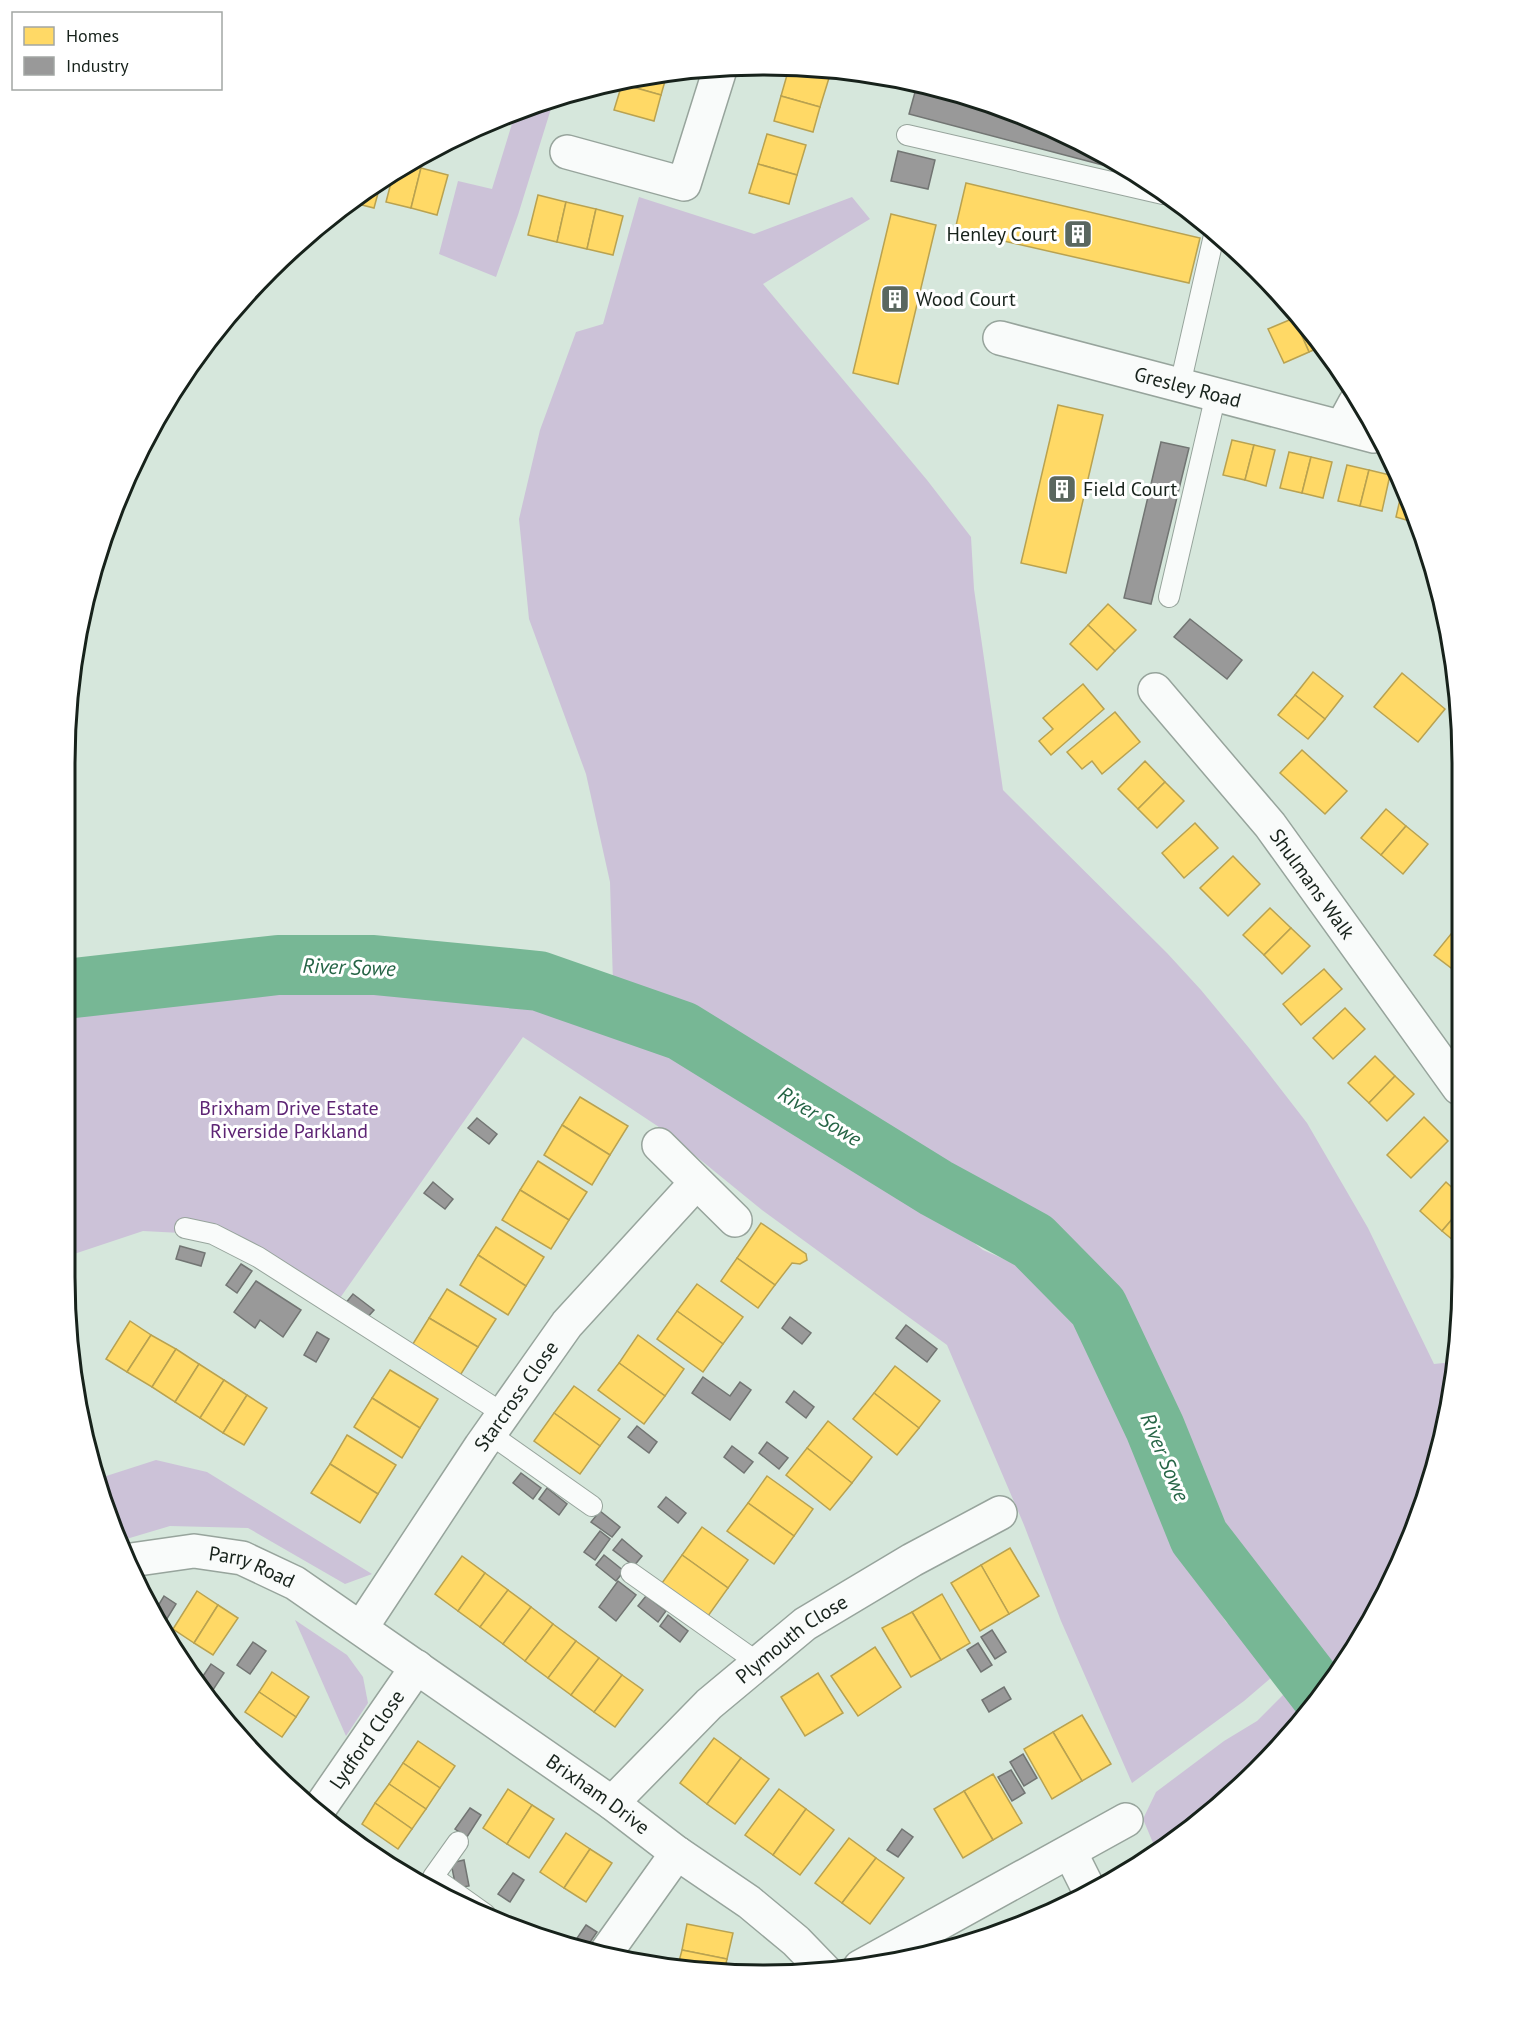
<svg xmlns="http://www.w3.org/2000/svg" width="1527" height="2040" font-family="'PT Sans',sans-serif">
<rect width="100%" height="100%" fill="#d6e7dc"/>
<!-- green -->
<g fill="#ccc2d8">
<path d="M554,99L518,215L496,277L439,254L458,181L492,189L515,114Z"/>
<path d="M639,197L754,234L852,197L870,219L763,284L927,480L971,537L974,589L1003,790L1167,953L1201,990L1249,1048L1307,1123L1368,1228L1434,1364L1453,1362L1426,1501L1369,1626L1334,1674L1308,1635L1262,1599L1211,1529L1156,1386L1116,1297L1044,1222L912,1141L795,1073L739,1047L693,1015L613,983L610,882L586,774L529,619L519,519L540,430L576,332L603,324Z"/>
<path d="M346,972L417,977L539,998L606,1018L698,1058L890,1176L983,1250L1013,1263L1043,1270L1085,1309L1123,1377L1210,1597L1226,1622L1259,1647L1278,1672L1244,1701L1132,1783L1061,1621L1024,1525L947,1345L762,1210L665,1131L523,1037L333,1308L200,1234L143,1231L65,1257V1000L222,979Z"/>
<path d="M156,1460L207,1472L372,1574L345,1584L248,1528L170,1526L123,1540L97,1479Z"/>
<path d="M295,1620L347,1655L363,1677L368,1703L346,1736Z"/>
<path d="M1289,1689L1310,1708L1289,1738L1189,1831L1156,1850L1143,1819L1156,1792L1224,1741L1257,1721Z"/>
</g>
<!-- homes -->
<g fill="#ffd966" stroke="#b9a250" stroke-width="1.5">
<path d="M789,68L829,78L820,107L781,96Z"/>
<path d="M797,69L831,70L829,78Z"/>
<path d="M667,74L661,95L622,84L623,82Z"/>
<path d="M622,84L661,95L654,121L614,110Z"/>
<path d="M781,96L820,107L813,132L774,121Z"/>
<path d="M767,134L806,145L797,175L758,164Z"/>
<path d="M758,164L797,175L789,204L749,193Z"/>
<path d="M409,165L421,168L411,208L386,202L393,175Z"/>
<path d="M421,168L448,175L437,215L411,208Z"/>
<path d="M381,182L374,208L350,202Z"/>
<path d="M966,183L1200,238L1189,283L955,230Z"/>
<path d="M538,195L566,202L557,242L528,235Z"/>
<path d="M566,202L596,209L587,249L557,242Z"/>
<path d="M596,209L623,216L613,255L587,249Z"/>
<path d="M891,214L936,225L898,384L853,373Z"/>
<path d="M1298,316L1318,338L1323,346L1309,352L1294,318Z"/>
<path d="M1294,318L1309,352L1284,363L1268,329Z"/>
<path d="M1058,405L1103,415L1066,573L1021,563Z"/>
<path d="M1232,440L1254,445L1245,480L1223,475Z"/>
<path d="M1254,445L1275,450L1266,486L1245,480Z"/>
<path d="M1289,452L1311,457L1302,493L1280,488Z"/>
<path d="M1311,457L1332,462L1323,498L1302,493Z"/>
<path d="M1347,465L1369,470L1360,506L1338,501Z"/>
<path d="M1369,470L1390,475L1382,511L1360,506Z"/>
<path d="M1403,486L1409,496L1416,523L1396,517Z"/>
<path d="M1108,604L1136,630L1115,651L1088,625Z"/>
<path d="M1088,625L1115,651L1097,670L1070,644Z"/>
<path d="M1313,672L1343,696L1325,719L1295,695Z"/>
<path d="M1402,673L1445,709L1418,742L1374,707Z"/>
<path d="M1083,684L1104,709L1051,755L1039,741L1053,729L1043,718Z"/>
<path d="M1295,695L1325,719L1308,739L1278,715Z"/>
<path d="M1115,712L1140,742L1102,774L1092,761L1082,769L1067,752Z"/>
<path d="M1302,750L1347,791L1325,814L1280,773Z"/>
<path d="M1145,761L1165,782L1138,809L1118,789Z"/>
<path d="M1165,782L1184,801L1157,828L1138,809Z"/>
<path d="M1386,809L1406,826L1381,855L1361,838Z"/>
<path d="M1195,823L1218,848L1184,878L1162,853Z"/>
<path d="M1406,826L1428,844L1403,874L1381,855Z"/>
<path d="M1233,856L1260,884L1228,916L1200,888Z"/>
<path d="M1270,908L1291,928L1264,955L1243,935Z"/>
<path d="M1291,928L1310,946L1282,974L1264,955Z"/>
<path d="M1451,934L1458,940L1459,974L1434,955Z"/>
<path d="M1324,969L1342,989L1301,1025L1283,1004Z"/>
<path d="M1345,1008L1365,1029L1333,1059L1313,1038Z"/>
<path d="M1375,1056L1395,1076L1369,1103L1348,1083Z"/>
<path d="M1395,1076L1414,1094L1387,1121L1369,1103Z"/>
<path d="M580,1097L628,1126L610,1155L562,1125Z"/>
<path d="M1424,1117L1448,1141L1411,1178L1387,1155Z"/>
<path d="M562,1125L610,1155L592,1185L544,1155Z"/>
<path d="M538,1161L587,1192L569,1220L520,1190Z"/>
<path d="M1446,1182L1460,1195V1210L1442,1231L1420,1211Z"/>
<path d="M520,1190L569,1220L551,1249L502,1220Z"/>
<path d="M1460,1210V1246L1442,1231Z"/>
<path d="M761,1223L806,1254L807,1260L800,1264L792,1263L775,1285L737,1258Z"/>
<path d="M496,1227L544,1257L526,1286L478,1255Z"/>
<path d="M478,1255L526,1286L508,1315L460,1285Z"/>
<path d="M737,1258L775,1285L758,1308L721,1281Z"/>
<path d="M697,1284L743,1317L723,1344L677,1311Z"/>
<path d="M447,1289L496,1319L478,1347L429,1318Z"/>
<path d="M677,1311L723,1344L703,1372L657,1339Z"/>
<path d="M429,1318L478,1347L459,1377L411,1347Z"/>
<path d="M130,1321L151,1335L127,1372L106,1359Z"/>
<path d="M151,1335L176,1349L152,1387L127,1372Z"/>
<path d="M638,1335L684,1369L665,1396L619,1363Z"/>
<path d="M176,1349L199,1364L175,1402L152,1387Z"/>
<path d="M619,1363L665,1396L644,1424L598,1390Z"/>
<path d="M199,1364L224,1380L200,1418L175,1402Z"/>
<path d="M895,1366L940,1401L919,1428L874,1393Z"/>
<path d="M390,1370L438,1399L420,1428L372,1398Z"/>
<path d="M224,1380L247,1395L223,1433L200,1418Z"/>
<path d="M574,1386L620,1419L600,1446L554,1413Z"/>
<path d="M874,1393L919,1428L897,1455L853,1419Z"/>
<path d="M247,1395L267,1408L244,1445L223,1433Z"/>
<path d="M372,1398L420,1428L402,1458L354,1427Z"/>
<path d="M554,1413L600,1446L580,1474L534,1441Z"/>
<path d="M828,1421L872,1457L852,1483L807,1448Z"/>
<path d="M347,1435L396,1465L378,1494L330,1464Z"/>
<path d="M807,1448L852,1483L830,1510L786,1475Z"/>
<path d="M330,1464L378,1494L360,1523L311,1493Z"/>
<path d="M767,1476L813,1509L794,1536L748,1503Z"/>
<path d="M748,1503L794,1536L774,1564L727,1531Z"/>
<path d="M702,1527L748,1560L728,1588L682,1555Z"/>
<path d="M1010,1548L1039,1596L1009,1614L981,1565Z"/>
<path d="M682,1555L728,1588L708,1616L662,1583Z"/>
<path d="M462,1556L485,1573L458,1611L435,1594Z"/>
<path d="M981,1565L1009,1614L980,1631L951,1583Z"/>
<path d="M485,1573L508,1590L480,1627L458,1611Z"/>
<path d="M508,1590L531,1607L503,1644L480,1627Z"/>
<path d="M197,1591L218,1605L194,1643L173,1629Z"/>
<path d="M942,1594L970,1643L941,1660L912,1612Z"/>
<path d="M218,1605L238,1618L213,1655L194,1643Z"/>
<path d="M531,1607L553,1624L525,1661L503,1644Z"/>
<path d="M912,1612L941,1660L911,1677L882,1628Z"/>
<path d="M553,1624L576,1641L548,1678L525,1661Z"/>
<path d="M576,1641L599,1658L571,1695L548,1678Z"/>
<path d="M875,1647L901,1687L858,1716L831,1676Z"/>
<path d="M599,1658L622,1675L594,1712L571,1695Z"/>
<path d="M272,1672L309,1697L296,1717L259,1692Z"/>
<path d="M818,1673L843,1713L805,1736L781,1697Z"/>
<path d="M622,1675L643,1690L615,1727L594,1712Z"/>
<path d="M259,1692L296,1717L282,1737L245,1712Z"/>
<path d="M1082,1715L1111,1764L1082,1781L1053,1732Z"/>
<path d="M1053,1732L1082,1781L1052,1799L1024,1749Z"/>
<path d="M714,1738L741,1758L707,1804L680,1783Z"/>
<path d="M418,1741L455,1766L440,1788L403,1763Z"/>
<path d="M741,1758L769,1779L735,1824L707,1804Z"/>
<path d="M403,1763L440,1788L426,1809L389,1784Z"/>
<path d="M993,1774L1022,1823L993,1840L964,1791Z"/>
<path d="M389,1784L426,1809L412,1829L375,1803Z"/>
<path d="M508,1789L532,1805L507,1844L483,1828Z"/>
<path d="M779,1789L806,1809L773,1855L745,1835Z"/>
<path d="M964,1791L993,1840L963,1858L934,1809Z"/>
<path d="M375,1803L412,1829L398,1849L362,1824Z"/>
<path d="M532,1805L554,1819L529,1858L507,1844Z"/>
<path d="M806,1809L834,1830L800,1875L773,1855Z"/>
<path d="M566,1833L590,1849L564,1888L540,1872Z"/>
<path d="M849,1838L876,1858L842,1903L815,1883Z"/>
<path d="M590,1849L612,1863L586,1902L564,1888Z"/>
<path d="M876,1858L904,1878L870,1924L842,1903Z"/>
<path d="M1054,1903L1057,1907L1028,1923L1026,1920Z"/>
<path d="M687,1924L733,1933L727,1959L682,1950Z"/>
<path d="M682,1950L727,1959L725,1968L678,1965Z"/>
</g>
<!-- industry -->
<g fill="#999" stroke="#727573" stroke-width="1.5">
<path d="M917,85L997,106L1113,158L1133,173L909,114Z"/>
<path d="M898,151L935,160L928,189L891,181Z"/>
<path d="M1161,442L1189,448L1151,604L1124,598Z"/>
<path d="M1190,619L1242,660L1227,679L1174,637Z"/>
<path d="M477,1118L497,1134L489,1144L468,1128Z"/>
<path d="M433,1182L453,1199L445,1209L424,1193Z"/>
<path d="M180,1246L205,1253L201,1266L176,1259Z"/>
<path d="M241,1264L252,1271L237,1293L226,1285Z"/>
<path d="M256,1281L301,1310L283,1337L260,1320L255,1328L234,1312Z"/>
<path d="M353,1294L374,1310L365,1320L345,1304Z"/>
<path d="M790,1317L811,1333L802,1344L782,1328Z"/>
<path d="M906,1325L937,1349L927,1362L896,1338Z"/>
<path d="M317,1332L329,1339L316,1362L304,1355Z"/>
<path d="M703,1377L730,1396L740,1382L751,1390L730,1420L692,1393Z"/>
<path d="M794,1391L814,1407L806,1418L786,1402Z"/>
<path d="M637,1426L657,1442L649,1453L628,1437Z"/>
<path d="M767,1442L788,1458L779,1469L759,1453Z"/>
<path d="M732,1446L753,1462L744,1473L724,1457Z"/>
<path d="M521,1473L541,1488L533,1499L513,1483Z"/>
<path d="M547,1488L567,1504L559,1515L539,1499Z"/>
<path d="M666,1497L686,1513L678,1523L658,1507Z"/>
<path d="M600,1511L620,1527L612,1537L591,1522Z"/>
<path d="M600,1531L610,1539L595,1560L584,1552Z"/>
<path d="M622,1539L642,1556L634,1566L613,1550Z"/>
<path d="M604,1555L624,1571L616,1581L596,1565Z"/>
<path d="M618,1581L636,1595L616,1621L599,1607Z"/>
<path d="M164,1596L176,1604L165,1622L153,1614Z"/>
<path d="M646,1596L666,1611L658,1622L638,1606Z"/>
<path d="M668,1615L688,1631L680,1642L660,1626Z"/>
<path d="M992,1630L1006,1652L995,1659L981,1637Z"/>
<path d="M253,1642L266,1651L250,1674L237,1665Z"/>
<path d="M978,1643L992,1665L981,1672L967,1650Z"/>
<path d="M211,1664L224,1673L209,1696L199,1682Z"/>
<path d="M1004,1687L1011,1699L989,1712L982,1700Z"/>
<path d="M1023,1754L1037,1778L1024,1786L1010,1762Z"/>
<path d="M1011,1770L1025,1793L1012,1801L998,1777Z"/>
<path d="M470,1808L481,1815L467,1837L455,1829Z"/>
<path d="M902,1829L913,1837L898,1857L887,1850Z"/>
<path d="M464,1860L469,1886L456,1888L451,1863Z"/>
<path d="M513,1873L524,1880L510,1902L498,1894Z"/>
<path d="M586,1925L597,1932L586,1948L573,1944Z"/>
</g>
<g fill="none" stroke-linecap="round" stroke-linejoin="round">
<!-- river -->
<path stroke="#77b795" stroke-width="60" d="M65,989L278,965H374L539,981L682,1031L936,1188L1033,1241L1098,1307L1155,1428L1199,1537L1320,1694"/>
<!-- lane casing -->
<g stroke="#97a49c" stroke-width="22">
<g id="lane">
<path d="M907,135L1163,194"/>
<path d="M1180,385L1215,231"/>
<path d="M1169,597L1216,394"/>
<path d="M185,1228L213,1234L258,1257L504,1414"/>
<path d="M490,1434L592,1506"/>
<path d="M631,1573L757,1662"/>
<path d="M458,1842L433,1877L485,1914"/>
</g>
</g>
<!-- street casing -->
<g stroke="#97a49c" stroke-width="36">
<g id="street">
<path d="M567,152L684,184L721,66"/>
<path id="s1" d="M1000,338L1374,436"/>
<path d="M1342,427L1355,403"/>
<path id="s2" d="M1155,690L1270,825L1459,1088"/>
<path d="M659,1145L735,1220"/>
<path id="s3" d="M131,1560L194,1551L242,1558L295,1583L612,1803L677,1853L749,1902L796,1941L826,1972"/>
<path id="s4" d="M361,1628L481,1446L567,1324L696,1183"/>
<path id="s5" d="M612,1803L709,1704L805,1624L912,1560L1000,1513"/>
<path id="s6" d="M317,1812L417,1667"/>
<path d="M1070,1852L1088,1888"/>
<path d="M605,1954L677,1853"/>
<path d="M860,1967L1126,1820"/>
</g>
</g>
<!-- lane -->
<use href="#lane" stroke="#f9fbfa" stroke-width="20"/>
<!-- street -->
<use href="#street" stroke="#f9fbfa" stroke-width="33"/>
</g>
<!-- icons -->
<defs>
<g id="building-square" transform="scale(1.5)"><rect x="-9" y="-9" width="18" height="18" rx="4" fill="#5a675f" stroke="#fff"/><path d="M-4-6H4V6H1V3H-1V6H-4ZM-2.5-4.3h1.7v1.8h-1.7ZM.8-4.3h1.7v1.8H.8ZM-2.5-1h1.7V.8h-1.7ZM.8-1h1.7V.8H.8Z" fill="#fff"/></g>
</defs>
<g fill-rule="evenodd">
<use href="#building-square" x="1078" y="234"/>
<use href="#building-square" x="895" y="299"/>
<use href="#building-square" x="1062" y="489"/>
</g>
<g text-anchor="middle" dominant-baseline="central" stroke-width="6" stroke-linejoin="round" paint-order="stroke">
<!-- poi labels -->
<g font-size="20" fill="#17221b" stroke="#fff" text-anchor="start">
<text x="1057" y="234" text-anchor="end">Henley Court</text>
<text x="916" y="299">Wood Court</text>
<text x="1083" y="489">Field Court</text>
</g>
<!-- street labels -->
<g font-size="20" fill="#17221b" stroke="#fff">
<text stroke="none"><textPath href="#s1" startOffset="194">Gresley Road</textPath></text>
<text stroke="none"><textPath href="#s2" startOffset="250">Shulmans Walk</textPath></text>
<text stroke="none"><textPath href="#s4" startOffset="279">Starcross Close</textPath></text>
<text stroke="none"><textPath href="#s3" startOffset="124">Parry Road</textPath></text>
<text stroke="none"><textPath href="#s5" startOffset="244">Plymouth Close</textPath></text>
<text stroke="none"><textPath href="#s6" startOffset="88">Lydford Close</textPath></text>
<text stroke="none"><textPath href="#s3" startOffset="540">Brixham Drive</textPath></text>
</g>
<!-- park labels -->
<g font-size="20" fill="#5d2474" stroke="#fff">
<text x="289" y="1108">Brixham Drive Estate<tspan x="289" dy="23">Riverside Parkland</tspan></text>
</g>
<!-- water labels -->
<g font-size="21" font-style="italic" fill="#266546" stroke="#fff">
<text transform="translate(349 967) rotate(2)">River Sowe</text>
<text transform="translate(820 1116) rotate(32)">River Sowe</text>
<text transform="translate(1165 1457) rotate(67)">River Sowe</text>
</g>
</g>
<!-- crop -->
<path d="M0 0H1527V2040H0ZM763 75H764A688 688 0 0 1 1452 763V1277A688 688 0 0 1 764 1965H763A688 688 0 0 1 75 1277V763A688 688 0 0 1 763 75Z" fill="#fff" fill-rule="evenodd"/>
<path fill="none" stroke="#17221b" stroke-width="3" d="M763 75H764A688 688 0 0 1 1452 763V1277A688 688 0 0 1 764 1965H763A688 688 0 0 1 75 1277V763A688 688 0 0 1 763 75Z"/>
<!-- legend -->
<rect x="12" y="12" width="210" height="78" fill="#ffffff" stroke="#a2a7a4" stroke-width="1.5"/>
<rect x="24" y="27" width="30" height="18" fill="#ffd966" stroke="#a2a7a4" stroke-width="1.5"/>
<text x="66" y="42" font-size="18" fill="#17221b">Homes</text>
<rect x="24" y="57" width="30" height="18" fill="#999999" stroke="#a2a7a4" stroke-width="1.5"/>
<text x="66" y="72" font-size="18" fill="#17221b">Industry</text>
</svg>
